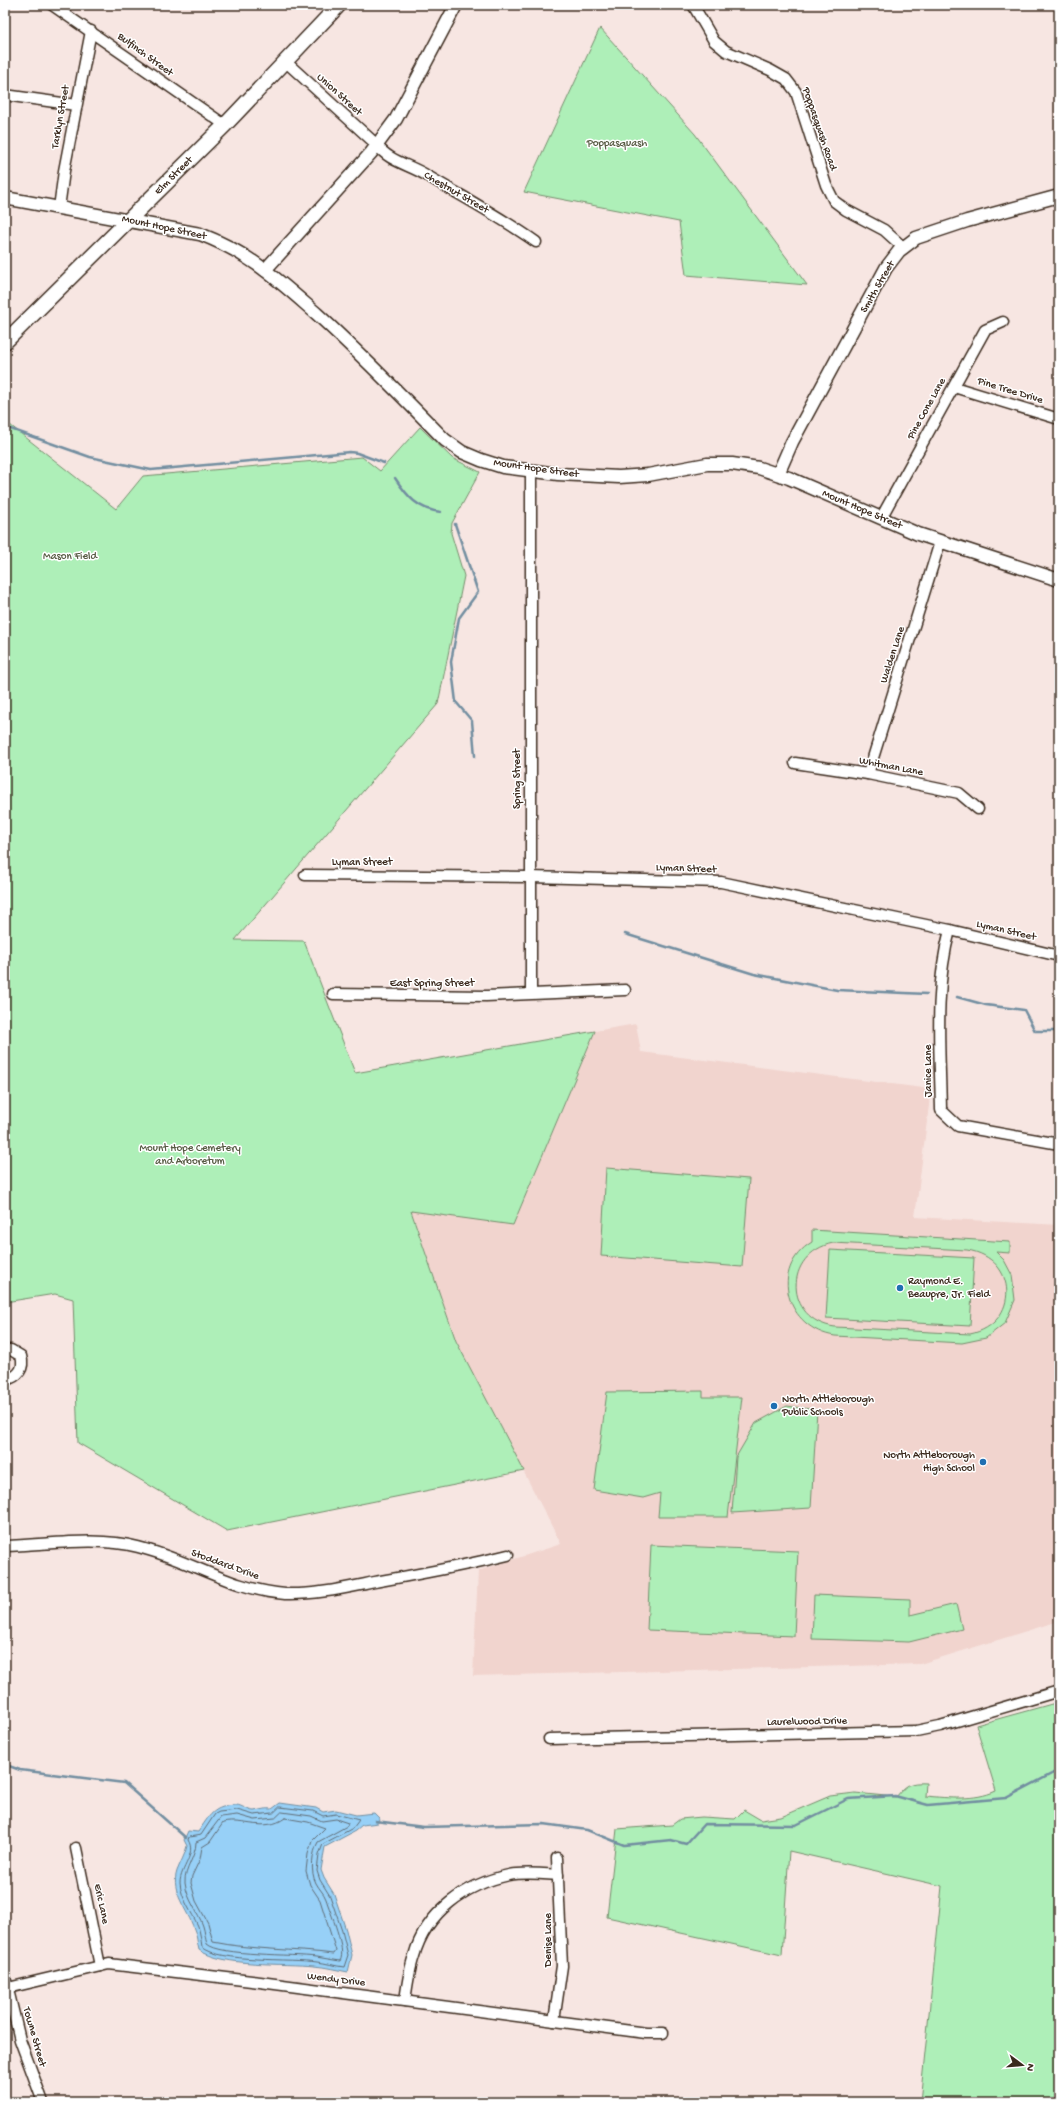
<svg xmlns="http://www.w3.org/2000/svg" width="1064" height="2107" font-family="'Gochi Hand',sans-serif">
<rect width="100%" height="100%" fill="#f7e6e2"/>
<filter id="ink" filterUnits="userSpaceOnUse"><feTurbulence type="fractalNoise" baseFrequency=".025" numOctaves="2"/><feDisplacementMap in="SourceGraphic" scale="8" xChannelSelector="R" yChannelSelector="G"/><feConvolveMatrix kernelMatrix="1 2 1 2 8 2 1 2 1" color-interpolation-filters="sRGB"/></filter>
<g filter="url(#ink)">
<!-- built -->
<path fill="#f1d4ce" d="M636,1024L641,1052L931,1089L915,1217L1059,1225V1621L920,1664L473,1676L478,1571L561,1544L456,1341L411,1210L513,1225L595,1031Z"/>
<!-- green -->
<g fill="#aeefb8" stroke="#748c6b" fill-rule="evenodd">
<path d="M600,28L695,134L807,285L686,275L679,222L524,192Z"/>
<path d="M5,421L116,509L143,476L362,457L380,471L420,427L452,458L480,472L452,523L451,533L464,576L438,704L235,940L304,941L355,1073L595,1031L513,1225L411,1211L456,1341L524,1471L227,1531L78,1443L73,1299L55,1294L5,1302Z"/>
<path d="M606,1168L749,1179L742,1267L601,1256Z"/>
<path d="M812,1230L1010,1242V1253L996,1252L1004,1260L1012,1275L1015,1300L1005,1323L986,1338L962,1343L835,1336C787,1329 768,1269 812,1242ZM833,1243L967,1250C1019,1258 1020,1324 970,1334L835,1327C784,1320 783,1254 833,1243Z"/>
<path d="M830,1250L974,1258L970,1326L826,1318Z"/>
<path d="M703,1391V1397H742L728,1517H658L660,1493L643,1498L594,1490L607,1392Z"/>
<path d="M787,1406L817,1410L811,1508L732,1513L736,1457L756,1423Z"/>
<path d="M651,1545L798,1551L794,1636L647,1630Z"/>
<path d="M814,1595L910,1599V1615L956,1604L962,1629L909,1642L812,1639Z"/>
<path d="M1059,1702V2102H920L942,1886L789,1851L782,1955L607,1917L617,1829L672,1825L680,1819L702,1817L735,1819L744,1810L761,1820L781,1817L830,1796L855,1793L896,1797C906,1785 909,1782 926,1783L925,1796C949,1798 974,1801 996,1791L976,1725Z"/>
</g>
<!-- water -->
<path fill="#97d0f7" stroke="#728ea0" d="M280,1803L316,1808L323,1812L336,1810L356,1815L374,1813L379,1818L378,1823L362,1825L355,1831L325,1847L321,1870L324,1878L334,1894L346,1930L352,1955L348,1972C337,1970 326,1967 314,1966C284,1963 223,1967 199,1950C197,1943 197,1935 194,1929C188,1910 170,1892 177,1871C180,1863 185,1855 187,1846L184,1840L188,1831L198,1832C210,1815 213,1806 236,1805C242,1805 248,1811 254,1811C261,1810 265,1808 272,1809Z"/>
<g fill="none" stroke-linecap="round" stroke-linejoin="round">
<!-- shore -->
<g stroke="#606c75" stroke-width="1">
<path d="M280,1807L313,1811L323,1816L336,1814L359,1820L353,1828L323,1844L319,1855L317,1871L320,1880L330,1896L342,1931L348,1955L344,1967C335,1966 326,1963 317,1962C291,1958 220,1963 202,1947C201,1940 200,1932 198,1926C192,1912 181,1899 180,1883C180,1868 197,1854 188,1840L189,1837L201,1835L215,1814L219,1812L237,1810L254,1815L273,1813Z"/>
<path d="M282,1812L311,1816L322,1821L336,1819L348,1823L347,1826L318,1842C312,1853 310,1872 316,1883C319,1889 324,1893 326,1899C330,1912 347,1950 340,1961C332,1960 324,1958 316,1957C294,1954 220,1956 207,1944C205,1938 205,1932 203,1926C198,1911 187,1900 185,1883C184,1869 196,1857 196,1842L205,1838L221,1817L237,1815L255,1820L275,1818Z"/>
<path d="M285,1818L308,1822L325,1828L312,1841L308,1854L306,1871L310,1885L320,1900L336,1951L334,1954C294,1949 252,1950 213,1942L208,1923L196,1901L191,1883L192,1876L200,1859L202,1847L210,1842L223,1823C243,1818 265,1833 285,1818Z"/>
</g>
<!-- stream -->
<g stroke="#728ea0" stroke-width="2.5">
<path d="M5,427L90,457L151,470L350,452L357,453L384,463"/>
<path d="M395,478C407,496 418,510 441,512"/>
<path d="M455,524L478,592L459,618L451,662L456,702L472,721L475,756"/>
<path d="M625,934L754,974L837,990L927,994"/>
<path d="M957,997L986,1005L1024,1010L1035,1031H1059"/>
<path d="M5,1756L9,1766L20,1770L124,1783L186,1838"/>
<path d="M375,1821L424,1827L544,1824L587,1830L624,1845L671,1840L686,1844L704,1824L796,1825L848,1799L895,1796L928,1805L1006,1798L1059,1770"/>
</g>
<!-- minor casing -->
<g stroke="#3b2a1e" stroke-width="13">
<g id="minor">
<path d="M52,5L225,125"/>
<path d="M693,5L714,41L726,51L770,70L786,79L796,92L826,185L834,201L846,210L884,230L904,248"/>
<path d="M286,62L377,145C388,161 410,165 426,175C463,197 501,217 536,242"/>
<path d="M5,95L76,105"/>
<path d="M59,208L64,171L91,31"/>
<path d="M954,387L1059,419"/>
<path d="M531,471V993"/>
<path d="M881,518L985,330L1003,322"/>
<path d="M795,763L868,774L959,793L978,809"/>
<path d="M868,774L940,542"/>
<path d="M305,875L530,877L721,882L950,930L1059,956"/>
<path d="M950,930C934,988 940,1051 941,1110L958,1126L1059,1144"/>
<path d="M333,994L486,996L625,990"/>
<path d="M5,1350H11L21,1356C25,1369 18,1377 5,1380"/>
<path d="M5,1546C49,1545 95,1536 138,1547C188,1559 232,1590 285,1594C315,1595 345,1588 375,1582C419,1574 464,1566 508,1555"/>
<path d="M549,1739L916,1731L940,1726L1059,1691"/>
<path d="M76,1848L100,1966"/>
<path d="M5,1977L20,2040L43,2102"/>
<path d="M8,1988L109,1964L260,1982L646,2033H663"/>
<path d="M405,2001C407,1986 409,1970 414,1956C426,1912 466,1884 509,1875C525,1872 543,1874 558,1875"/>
<path d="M554,2021L562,1966L557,1858"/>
</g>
</g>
<!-- tertiary casing -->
<g stroke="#3b2a1e" stroke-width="15">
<g id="tertiary">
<path d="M5,198L200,234C250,253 278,280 317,314C361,354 403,397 445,440L462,452L481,460L503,467L558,474L619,477L648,475L707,464H732L759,468L789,478L918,534L1059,580"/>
<path d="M265,270L371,153L396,119L456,5"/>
<path d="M778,474L792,442L886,268L899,251L916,238L967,221L1059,196"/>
</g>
</g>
<!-- secondary casing -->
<g stroke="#3b2a1e" stroke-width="17">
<path id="secondary" d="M5,342L225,125L339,5"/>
</g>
<!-- minor -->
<use href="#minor" stroke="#fff" stroke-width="10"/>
<!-- tertiary -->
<use href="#tertiary" stroke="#fff" stroke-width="12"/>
<!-- secondary -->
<use href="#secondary" stroke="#fff" stroke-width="14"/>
</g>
</g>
<!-- markers -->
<g fill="#1f6fb2" stroke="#fff" stroke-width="1.5">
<circle cx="900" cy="1288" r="4"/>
<circle cx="774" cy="1406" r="4"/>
<circle cx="983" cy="1462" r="4"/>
</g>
<g text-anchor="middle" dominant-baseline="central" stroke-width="3" stroke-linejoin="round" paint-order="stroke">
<!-- street labels -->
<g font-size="11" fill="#3b2a1e" stroke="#fff">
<text transform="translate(145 55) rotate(36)">Bulfinch Street</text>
<text transform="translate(339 95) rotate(42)">Union Street</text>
<text transform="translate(61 117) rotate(-80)">Tarklyn Street</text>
<text transform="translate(819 129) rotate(71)">Poppasquash Road</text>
<text transform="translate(174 176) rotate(-45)">Elm Street</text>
<text transform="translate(456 193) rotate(30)">Chestnut Street</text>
<text transform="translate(164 228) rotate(12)">Mount Hope Street</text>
<text transform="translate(878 287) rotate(-60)">Smith Street</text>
<text transform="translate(1010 391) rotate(17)">Pine Tree Drive</text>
<text transform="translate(927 409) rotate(-61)">Pine Cone Lane</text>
<text transform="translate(536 469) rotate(8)">Mount Hope Street</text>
<text transform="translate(862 510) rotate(23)">Mount Hope Street</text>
<text transform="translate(893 655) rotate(-72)">Walden Lane</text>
<text transform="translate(891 767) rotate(11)">Whitman Lane</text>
<text transform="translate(518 779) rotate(-90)">Spring Street</text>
<text x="362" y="863">Lyman Street</text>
<text transform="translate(686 869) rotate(2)">Lyman Street</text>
<text transform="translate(1006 931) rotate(13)">Lyman Street</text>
<text x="432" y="984">East Spring Street</text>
<text transform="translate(929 1071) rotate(-90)">Janice Lane</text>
<text transform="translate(225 1565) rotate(20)">Stoddard Drive</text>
<text transform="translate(807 1722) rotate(-1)">Laurelwood Drive</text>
<text transform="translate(101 1904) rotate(78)">Eric Lane</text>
<text transform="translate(549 1940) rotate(-90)">Denise Lane</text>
<text transform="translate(336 1980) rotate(7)">Wendy Drive</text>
<text transform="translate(34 2037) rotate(74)">Towne Street</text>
</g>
<!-- park labels -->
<g font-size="11" fill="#585b44" stroke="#fff">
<text x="617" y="144">Poppasquash</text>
<text x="70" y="557">Mason Field</text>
<text x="190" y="1149">Mount Hope Cemetery<tspan x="190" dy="13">and Arboretum</tspan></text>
</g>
<!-- poi labels -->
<g font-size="11" fill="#3b2a1e" stroke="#fff" text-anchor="start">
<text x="908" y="1282">Raymond E.<tspan x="908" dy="13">Beaupre, Jr. Field</tspan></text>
<text x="782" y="1400">North Attleborough<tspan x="782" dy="13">Public Schools</tspan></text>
<text x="975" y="1456" text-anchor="end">North Attleborough<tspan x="975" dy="13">High School</tspan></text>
</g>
</g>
<!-- margin -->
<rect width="1064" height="2107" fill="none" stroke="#fff" stroke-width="20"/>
<rect x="10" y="10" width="1044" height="2087" fill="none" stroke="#3b2a1e" stroke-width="1.5" filter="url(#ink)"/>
<!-- north arrow -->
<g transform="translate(1022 2065) rotate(106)" stroke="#ffffff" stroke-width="3" paint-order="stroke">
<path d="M0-3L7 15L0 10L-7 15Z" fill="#3b2a1e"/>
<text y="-6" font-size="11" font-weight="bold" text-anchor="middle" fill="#3b2a1e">N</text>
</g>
</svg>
